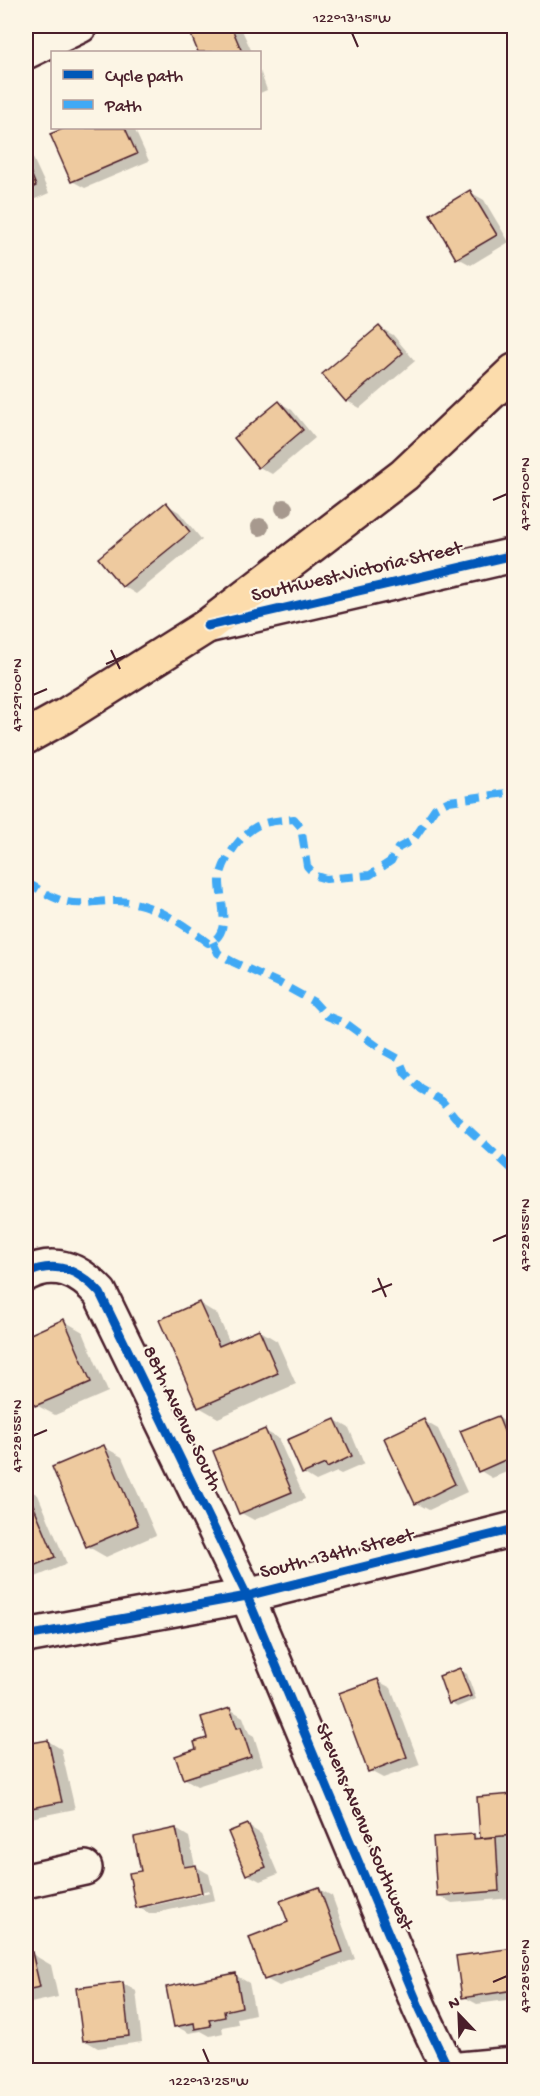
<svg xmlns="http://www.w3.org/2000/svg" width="540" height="2096" font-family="'Gochi Hand',sans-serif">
<rect width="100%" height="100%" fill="#fcf5e5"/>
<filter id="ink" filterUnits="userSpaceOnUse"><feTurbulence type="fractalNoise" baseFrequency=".0167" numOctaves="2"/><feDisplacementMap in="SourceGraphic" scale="12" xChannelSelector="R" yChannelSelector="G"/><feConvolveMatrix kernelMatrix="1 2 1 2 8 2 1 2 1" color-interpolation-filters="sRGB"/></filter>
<g filter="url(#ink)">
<!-- shadow -->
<g fill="#0003" fill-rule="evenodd">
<path d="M203,26H240L252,52H200L191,31Z"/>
<path d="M260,71L267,90L260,93Z"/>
<path d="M69,128H134L149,161L85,188L72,181L52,135Z"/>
<path d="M26,152L32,156L49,193L26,203Z"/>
<path d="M470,192L484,200L509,242L471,265L458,258Z"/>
<path d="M379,327L393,335L415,361L360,408L347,401Z"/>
<path d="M279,402L292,410L315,438L272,474L259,467Z"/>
<path d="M166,504L179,512L202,540L136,594L123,586Z"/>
<path d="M199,1303L217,1314L230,1343L259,1330L277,1341L296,1384L218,1418L199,1407Z"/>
<path d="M64,1321L83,1332L108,1392L55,1415L36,1405L26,1379V1338Z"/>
<path d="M26,1409L34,1429L26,1433Z"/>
<path d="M497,1417L511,1425L514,1434V1469L492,1478L479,1470Z"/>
<path d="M335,1420L349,1428L364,1464L341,1474L337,1472L316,1481L303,1473Z"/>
<path d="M424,1421L438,1429L467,1492L429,1510L416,1503Z"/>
<path d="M265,1431L278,1438L305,1499L254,1520L241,1513Z"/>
<path d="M104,1447L122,1457L156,1535L106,1557L87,1546Z"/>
<path d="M26,1488L38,1495L67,1564L26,1581Z"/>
<path d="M460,1670L467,1674L476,1699L457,1707L450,1703Z"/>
<path d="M378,1681L391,1688L420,1765L383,1778L370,1771Z"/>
<path d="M230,1709L243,1717L249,1733L254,1736L263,1765L197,1786L184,1778L198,1750L209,1739Z"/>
<path d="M48,1741L61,1749L75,1809L26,1819V1746Z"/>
<path d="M514,1796V1843L508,1844L512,1898L452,1903L438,1895L473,1835L482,1840L479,1798Z"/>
<path d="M248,1826L261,1834L278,1874L260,1881L247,1874Z"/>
<path d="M176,1829L189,1837L195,1866L209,1874L215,1900L151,1914L137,1907L143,1872ZM209,1890L210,1893L147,1907V1904Z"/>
<path d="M319,1889L332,1896L355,1959L279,1986L266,1979L290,1923Z"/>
<path d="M26,1949L27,1955L32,1954L51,1965L58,1997L26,2004Z"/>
<path d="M514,1950V1999L477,2004L464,1997L458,1958Z"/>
<path d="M235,1975L249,1983L255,2014L237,2018L238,2024L222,2027L223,2033L210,2036L201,2031L189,2033L175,2026Z"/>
<path d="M122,1983L136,1991L142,2042L98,2048L84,2040Z"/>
</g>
<!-- building -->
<g fill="#eeca9f" stroke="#4a1f2b" stroke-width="1.5">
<path d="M199,26H231L242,52H198L189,30Z"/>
<path d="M65,128H125L137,154L71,182L50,134Z"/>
<path d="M26,161L36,186L26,191Z"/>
<path d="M470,190L497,235L456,259L430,214Z"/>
<path d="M379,326L403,353L346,402L322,374Z"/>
<path d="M279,401L303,430L258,468L234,438Z"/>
<path d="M166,502L190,532L122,587L98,558Z"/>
<path d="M199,1302L219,1346L259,1329L278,1373L198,1408L159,1320Z"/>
<path d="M64,1319L91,1382L35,1406L26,1383V1336Z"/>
<path d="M498,1416L514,1456L478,1472L460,1431Z"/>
<path d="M335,1419L352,1456L327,1468L325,1464L302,1474L287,1440Z"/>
<path d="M424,1419L455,1484L415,1504L384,1438Z"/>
<path d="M265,1429L292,1492L239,1514L213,1451Z"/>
<path d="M104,1445L138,1525L86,1547L52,1467Z"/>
<path d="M26,1488L55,1557L26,1569Z"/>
<path d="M460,1668L471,1696L449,1704L439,1676Z"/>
<path d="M378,1679L407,1757L368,1772L339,1693Z"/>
<path d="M230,1708L237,1728L241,1727L251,1757L183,1779L175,1756L196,1749L194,1742L207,1738L201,1717Z"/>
<path d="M48,1740L62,1802L26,1809V1744Z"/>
<path d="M514,1794V1835L480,1838L477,1797Z"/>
<path d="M248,1824L266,1867L246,1875L228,1832Z"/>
<path d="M176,1828L184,1867L196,1865L202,1893L136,1908L129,1873L141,1871L134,1837Z"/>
<path d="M474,1834V1839L496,1837L499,1891L437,1896L433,1837Z"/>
<path d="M319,1887L343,1952L264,1980L249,1937L288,1922L280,1901Z"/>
<path d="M514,1948V1990L462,1998L456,1956Z"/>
<path d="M32,1952L40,1987L26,1990V1954Z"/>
<path d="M236,1973L242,2007L224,2011L225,2017L209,2020L211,2026L195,2029L194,2023L174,2027L166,1987Z"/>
<path d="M123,1982L129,2036L83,2041L76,1988Z"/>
</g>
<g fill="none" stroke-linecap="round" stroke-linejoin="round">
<!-- minor casing -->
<g stroke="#4a1f2b" stroke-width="38">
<g id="minor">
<path d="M26,52L80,26"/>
<path d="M207,626L514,555"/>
<path d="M26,1274C55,1259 79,1270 100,1293L247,1596L420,2009L449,2070"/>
<path d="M26,1636L247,1596L514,1529"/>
<path d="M26,1881L85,1868"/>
<path d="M449,2070L514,2064"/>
</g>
</g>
<!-- major casing -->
<g stroke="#4a1f2b" stroke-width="38">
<path id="major" d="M26,737L64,716L207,626L404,475L514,371"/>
</g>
<!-- minor -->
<use href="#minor" stroke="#fcf5e5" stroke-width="33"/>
<!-- major -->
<use href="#major" stroke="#fcdcac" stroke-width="33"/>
<!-- quiet -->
<g stroke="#3fa9f5" stroke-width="8" stroke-dasharray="15 8" stroke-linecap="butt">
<path d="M26,882C37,888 50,897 63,901C80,906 96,901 113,901C150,900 180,922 208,943C234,935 219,898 220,879C222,861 241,834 257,826C267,821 282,820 294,819L301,827L307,866L316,876L326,879L370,875L391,861L398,848L413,840L435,808L449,801L514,792"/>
<path d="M213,942L218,953L233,962L281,984L314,1002L327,1016L347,1024L381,1049L399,1059L405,1073L421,1089L442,1101L455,1117L514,1171"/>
</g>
<!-- cycleway casing -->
<g stroke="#fcf5e5" stroke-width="13">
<g id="cycleway">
<path d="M207,626L514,555"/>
<path d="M26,1274C55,1259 79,1270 100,1293L247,1596L420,2009L449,2070"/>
<path d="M26,1636L247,1596L514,1529"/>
</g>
</g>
<!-- cycleway -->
<use href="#cycleway" stroke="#0057b8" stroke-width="9"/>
</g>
<!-- trees -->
<g fill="#a7998e">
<circle cx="284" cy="508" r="9"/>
<circle cx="260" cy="527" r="9"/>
</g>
</g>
<!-- ticks -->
<path fill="none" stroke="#4a1f2b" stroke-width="2" d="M352,33L358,47M493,500L507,494M111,650L120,669M106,664L125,656M33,695L47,689M493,1241L507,1235M378,1278L386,1297M372,1292L392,1284M33,1436L47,1430M493,1982L507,1976M203,2049L209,2063"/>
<g text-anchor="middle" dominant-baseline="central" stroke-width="4.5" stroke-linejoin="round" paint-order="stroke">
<!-- street labels -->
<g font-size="20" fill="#4a1f2b" stroke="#fcf5e5">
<text transform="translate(357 573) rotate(-13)">Southwest Victoria Street</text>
<text transform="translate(181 1419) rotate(64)">88th Avenue South</text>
<text transform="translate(337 1555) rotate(-14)">South 134th Street</text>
<text transform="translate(363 1827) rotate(67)">Stevens Avenue Southwest</text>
</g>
</g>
<!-- margin -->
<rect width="540" height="2096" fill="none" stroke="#fcf5e5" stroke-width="66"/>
<!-- legend -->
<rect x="51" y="51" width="210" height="78" fill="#fcf5e5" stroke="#b59f9b" stroke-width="1.5"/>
<rect x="63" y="70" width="30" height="9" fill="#0057b8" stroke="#b59f9b" stroke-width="1.5"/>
<text x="105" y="81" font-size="18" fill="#4a1f2b">Cycle path</text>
<rect x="63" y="100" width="30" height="9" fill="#3fa9f5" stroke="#b59f9b" stroke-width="1.5"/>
<text x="105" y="111" font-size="18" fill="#4a1f2b">Path</text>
<!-- north arrow -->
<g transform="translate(459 2015) rotate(337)" stroke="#fcf5e5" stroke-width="4.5" paint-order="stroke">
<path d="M0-4.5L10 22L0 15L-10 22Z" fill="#4a1f2b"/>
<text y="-9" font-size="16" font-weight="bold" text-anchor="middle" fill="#4a1f2b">N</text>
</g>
<rect x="33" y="33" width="474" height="2030" fill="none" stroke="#4a1f2b" stroke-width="2"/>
<g font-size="15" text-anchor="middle" fill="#4a1f2b">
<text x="352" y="22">122°13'15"W</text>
<text transform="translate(524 494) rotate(-90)" y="5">47°29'00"N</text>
<text transform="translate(16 695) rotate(-90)" y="5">47°29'00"N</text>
<text transform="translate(524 1235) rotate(-90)" y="5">47°28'55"N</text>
<text transform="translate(16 1436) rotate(-90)" y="5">47°28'55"N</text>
<text transform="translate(524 1976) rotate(-90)" y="5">47°28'50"N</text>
<text x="209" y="2085">122°13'25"W</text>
</g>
</svg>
